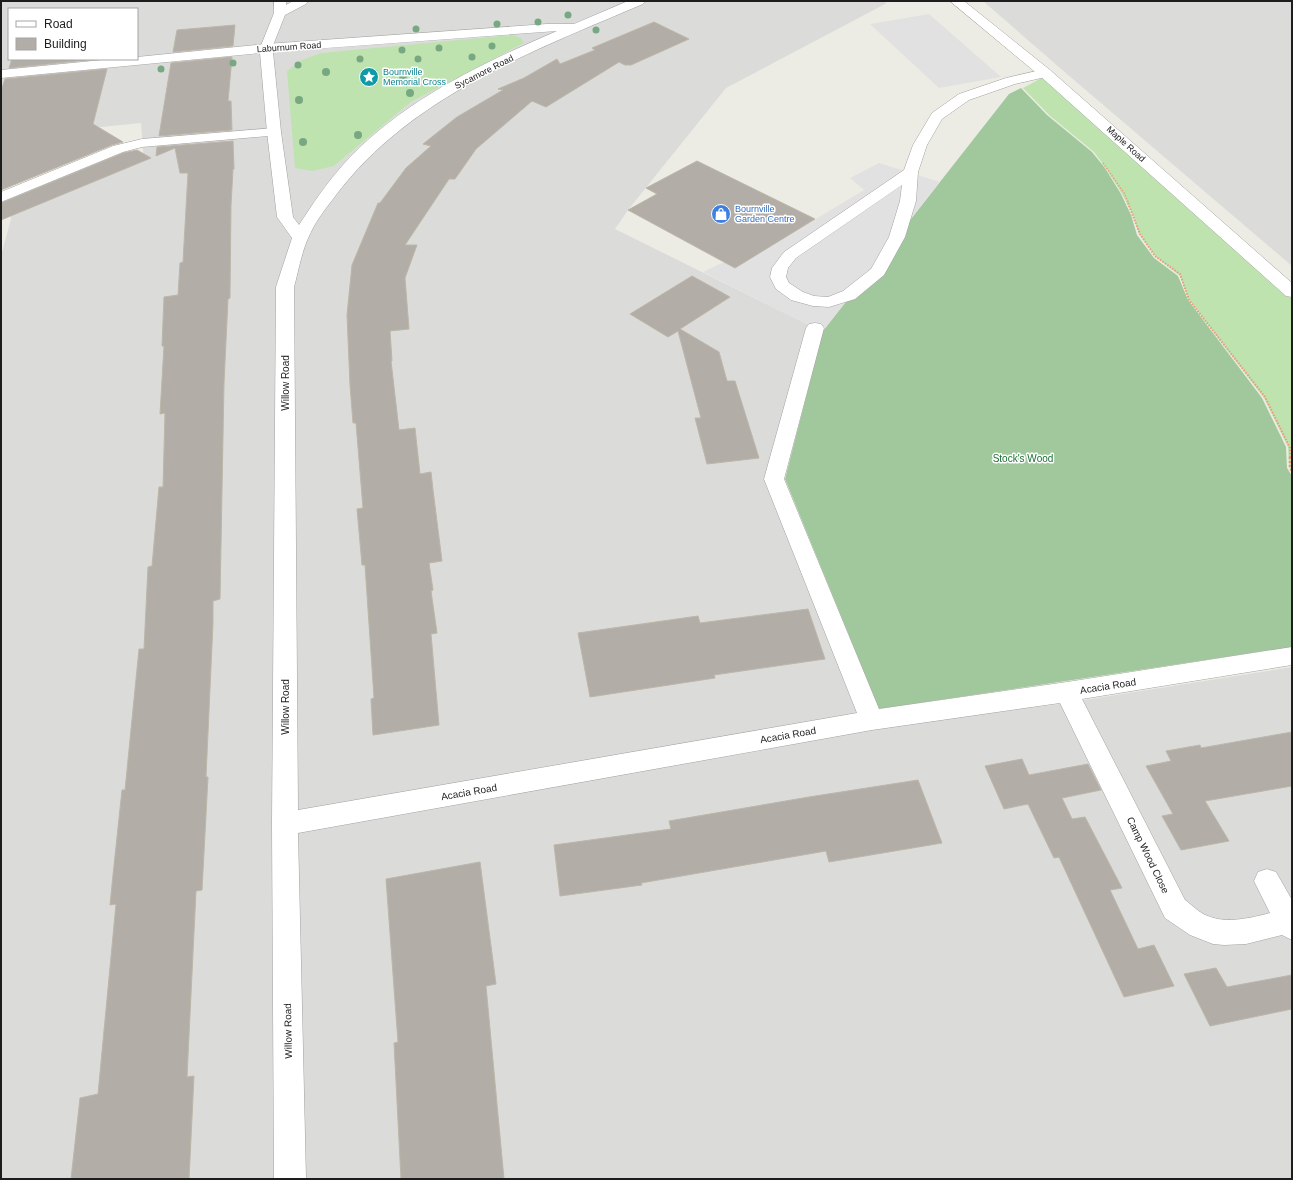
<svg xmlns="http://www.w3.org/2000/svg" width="1293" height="1180" font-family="Helvetica,sans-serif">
<rect width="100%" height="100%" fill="#edece4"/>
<!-- residential -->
<g fill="#dbdbda" fill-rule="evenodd">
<path d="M1,1H881L887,3L726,88L628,210L615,229L811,326L770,480L870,729L1059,704L1292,667V1179H1V256L11,219V215L144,161L141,123L12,136L1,141ZM9,9H137V59H9ZM523,43L411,102L334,166L321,53Z"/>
<path d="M983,1H1292V266L1067,74Z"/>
</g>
<!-- grass -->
<g fill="#bee3af">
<path d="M512,35L521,38L524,43L411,102L334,166L312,171L295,168L287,71L302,60L321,53Z"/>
<path d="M1047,75L1292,294V473L1289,467L1288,447L1264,398L1189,300L1180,276L1156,257L1139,234L1133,215L1122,194L1106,168L1094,152L1049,115L1023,88Z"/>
</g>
<!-- forest -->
<path fill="#a1c89d" d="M1021,88L1047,115L1092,152L1105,168L1121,194L1131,215L1137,235L1154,258L1178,276L1188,300L1262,398L1286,447L1287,468L1292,476V647L879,709L785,479L823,331L1009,94Z"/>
<!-- parking -->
<g fill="#e1e1e1">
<path d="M929,14L1001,77L939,88L870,24Z"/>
<path d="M879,163L940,182L826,327L815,328L703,272L724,262L747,248L758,254L864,190L850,178Z"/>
</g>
<!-- building -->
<g fill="#b2aea7" stroke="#bdb6a8">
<path d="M654,22L689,39L631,65H625L619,62L546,107L532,101L476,149L455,179H449L405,245H417L405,278L409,329L390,331L392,361H391L399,430L415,428L420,474L431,472L433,490L442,561L429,563L433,590L431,591L437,633L431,634L439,725L373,735L371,699L374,698L365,565H362L357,509L363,508L356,423H353L350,385L347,315L352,265L378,203H380L406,168L431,146L423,144L457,117L503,90L498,89L524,78L557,59L560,64L595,50L592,48Z"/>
<path d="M235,25L233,46L173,52L177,30Z"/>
<path d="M232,57L228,101H231L232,130L159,136L171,63Z"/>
<path d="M12,59H97L9,68Z"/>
<path d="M107,69L93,124L123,142L112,145L1,190V91L5,79Z"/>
<path d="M233,141L234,169H233L231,205L230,298L228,299L224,383L220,599L213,601V623L206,777H208L202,890L196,891L187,1077L194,1076L189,1179H71L80,1098L98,1094L116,904L110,905L113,875L122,790H125L139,649H144L148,567L152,566L159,487H163L165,413L160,414L164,346H162L164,297L178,295L180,263L183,262L188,173H180L175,148L156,156L157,147Z"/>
<path d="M137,150L151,158L1,220V203L123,153Z"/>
<path d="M697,161L815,219L735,268L628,210L657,194L646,188Z"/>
<path d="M692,276L730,297L680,329L719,352L727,381H735L759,458L707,464L695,418H701L678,331L668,337L630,314Z"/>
<path d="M808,609L825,659L714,675L715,678L590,697L578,633L698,616L700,623Z"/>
<path d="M1292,732V786L1205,801L1229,841L1181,850L1162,816L1173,814L1146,766L1171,761L1166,751L1200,745L1201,748Z"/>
<path d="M1022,759L1029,775L1088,764L1101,790L1062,798L1072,819L1085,817L1122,888L1110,890L1138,949L1154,945L1174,986L1124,997L1059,857L1054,858L1028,804L1004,809L985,766Z"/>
<path d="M918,780L942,843L829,862L826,851L641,883L642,885L560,896L554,845L671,829L669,821L809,797Z"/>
<path d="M480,862L496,984L486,986L504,1179H401L394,1043L398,1042L386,879Z"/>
<path d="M1216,968L1227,987L1292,975V1009L1210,1026L1184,974Z"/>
</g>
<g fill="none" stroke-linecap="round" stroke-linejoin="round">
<!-- service casing -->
<g stroke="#a1a1a1" stroke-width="1">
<g id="service">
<path d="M274,1H286V5L293,1H308L306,4L285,15L272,48L271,51H261L260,48L274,13Z"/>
<path d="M1045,69L1050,70L1052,73L1050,76L1015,84L969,100L942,119L927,145L918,172L916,201L905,237L884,275L855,299L829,307L813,306L791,300L776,289L770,277L772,268L784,252L904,170L913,145L932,113L959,94L1006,78ZM902,185L900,201L889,237L871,269L843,291L828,297L814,296L803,292L789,283L786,277L788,268L796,258Z"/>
<path d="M274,128L279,129L281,132L279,135L142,147L123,152L1,202V192L113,146L142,139Z"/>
</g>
</g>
<!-- minor casing -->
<g stroke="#a1a1a1" stroke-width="1">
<g id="minor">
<path d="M628,1H645L643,4C533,51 411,96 336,195C327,207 317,219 311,232C302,249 299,269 294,287L298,810L857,713L764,479L806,328L809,324L815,323L821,324L824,328L784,479L879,709L1067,682L1292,647V665L1082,699L1185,900C1192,905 1199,913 1208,916C1226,924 1251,918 1270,913L1254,881L1258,872L1267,869L1276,872L1292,900V940L1282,935L1246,944L1224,945L1213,944L1190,935L1165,918L1060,703L872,730L298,833L306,1179H274L272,824L276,287L292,238L277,217L267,132L260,53L1,78V70L112,59H137V57L266,44L547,24H574ZM557,31C480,64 398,103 342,166C326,184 312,205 299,225L293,217L281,132L273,52Z"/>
<path d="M950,1H964L1050,70L1292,283V297L1286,296L1040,76Z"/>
</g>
</g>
<!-- path-far2 -->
<path stroke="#eb9b78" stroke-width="1.5" stroke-dasharray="1.5 1.5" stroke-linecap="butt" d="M1103,163L1124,193L1129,204"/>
<!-- path-far1 -->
<path stroke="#eb9b78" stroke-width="2" stroke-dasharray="1.5 1.5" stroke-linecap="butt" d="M1128,203L1140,234L1155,256L1180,274L1189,300L1265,397L1290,448V458"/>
<!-- path -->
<path stroke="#eb9b78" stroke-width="2.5" stroke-dasharray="2 2" stroke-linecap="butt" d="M1290,457V468L1292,471"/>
<!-- service -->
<use href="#service" fill="#fff" fill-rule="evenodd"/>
<!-- minor -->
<use href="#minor" fill="#fff" fill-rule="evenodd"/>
</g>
<!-- trees -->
<g fill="#77a881">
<circle cx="568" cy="15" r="3.5"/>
<circle cx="538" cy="22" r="3.5"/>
<circle cx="497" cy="24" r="3.5"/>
<circle cx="416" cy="29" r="3.5"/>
<circle cx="596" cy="30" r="3.5"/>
<circle cx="492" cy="46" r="3.5"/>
<circle cx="439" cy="48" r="3.5"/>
<circle cx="402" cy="50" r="3.5"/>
<circle cx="472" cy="57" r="3.5"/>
<circle cx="360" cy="59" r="3.5"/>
<circle cx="418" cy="59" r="3.5"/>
<circle cx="233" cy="63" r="3.5"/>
<circle cx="298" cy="65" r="3.5"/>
<circle cx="161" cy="69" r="3.5"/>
<circle cx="326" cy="72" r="4"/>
<circle cx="403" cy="76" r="4"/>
<circle cx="410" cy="93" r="4"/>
<circle cx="299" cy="100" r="4"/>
<circle cx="358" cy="135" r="4"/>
<circle cx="303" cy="142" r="4"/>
</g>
<!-- icons -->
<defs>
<g id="sight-disc" transform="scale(1)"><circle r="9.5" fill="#0f9aa8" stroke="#fff"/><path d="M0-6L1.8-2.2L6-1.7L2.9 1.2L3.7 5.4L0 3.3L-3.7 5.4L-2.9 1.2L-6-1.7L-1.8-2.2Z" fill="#fff"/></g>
<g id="shop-disc" transform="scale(1)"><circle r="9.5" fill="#3f7fe0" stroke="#fff"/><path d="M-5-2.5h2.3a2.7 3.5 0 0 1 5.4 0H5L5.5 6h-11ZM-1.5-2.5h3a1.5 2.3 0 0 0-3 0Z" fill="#fff"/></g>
</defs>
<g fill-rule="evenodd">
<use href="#sight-disc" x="369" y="77"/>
<use href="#shop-disc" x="721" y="214"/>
</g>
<g text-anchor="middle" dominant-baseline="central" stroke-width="3" stroke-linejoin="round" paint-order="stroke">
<!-- far-street labels -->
<g font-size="9" fill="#1d1d1d" stroke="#fff">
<text transform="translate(289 47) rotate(-4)">Laburnum Road</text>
<text transform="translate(484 72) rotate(-27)">Sycamore Road</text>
<text transform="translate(1126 144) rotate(42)">Maple Road</text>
</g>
<!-- far-culture labels -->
<g font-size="9" fill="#0d838f" stroke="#fff" text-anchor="start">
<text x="383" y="72">Bournville<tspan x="383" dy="10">Memorial Cross</tspan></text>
</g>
<!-- far-shop labels -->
<g font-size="9" fill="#366cbe" stroke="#fff" text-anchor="start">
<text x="735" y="209">Bournville<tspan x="735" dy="10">Garden Centre</tspan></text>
</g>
<!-- street labels -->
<g font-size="10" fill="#1d1d1d" stroke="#fff">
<text transform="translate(285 383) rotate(-90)">Willow Road</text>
<text transform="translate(1108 686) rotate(-9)">Acacia Road</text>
<text transform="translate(285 707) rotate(-90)">Willow Road</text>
<text transform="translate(788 735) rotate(-10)">Acacia Road</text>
<text transform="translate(469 792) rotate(-10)">Acacia Road</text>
<text transform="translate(1148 855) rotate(64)">Camp Wood Close</text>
<text transform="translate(288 1031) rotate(-91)">Willow Road</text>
</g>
<!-- park labels -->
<g font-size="10" fill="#177030" stroke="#fff">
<text x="1023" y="458">Stock's Wood</text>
</g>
</g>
<!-- border -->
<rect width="1293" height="1180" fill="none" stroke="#1d1d1d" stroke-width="4"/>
<!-- legend -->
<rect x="8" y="8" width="130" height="52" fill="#ffffff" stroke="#a5a5a5"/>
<rect x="16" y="21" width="20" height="6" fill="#ffffff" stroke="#a5a5a5"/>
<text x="44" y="28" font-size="12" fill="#1d1d1d">Road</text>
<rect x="16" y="38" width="20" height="12" fill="#b2aea7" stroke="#a5a5a5"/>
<text x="44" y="48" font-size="12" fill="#1d1d1d">Building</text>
</svg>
